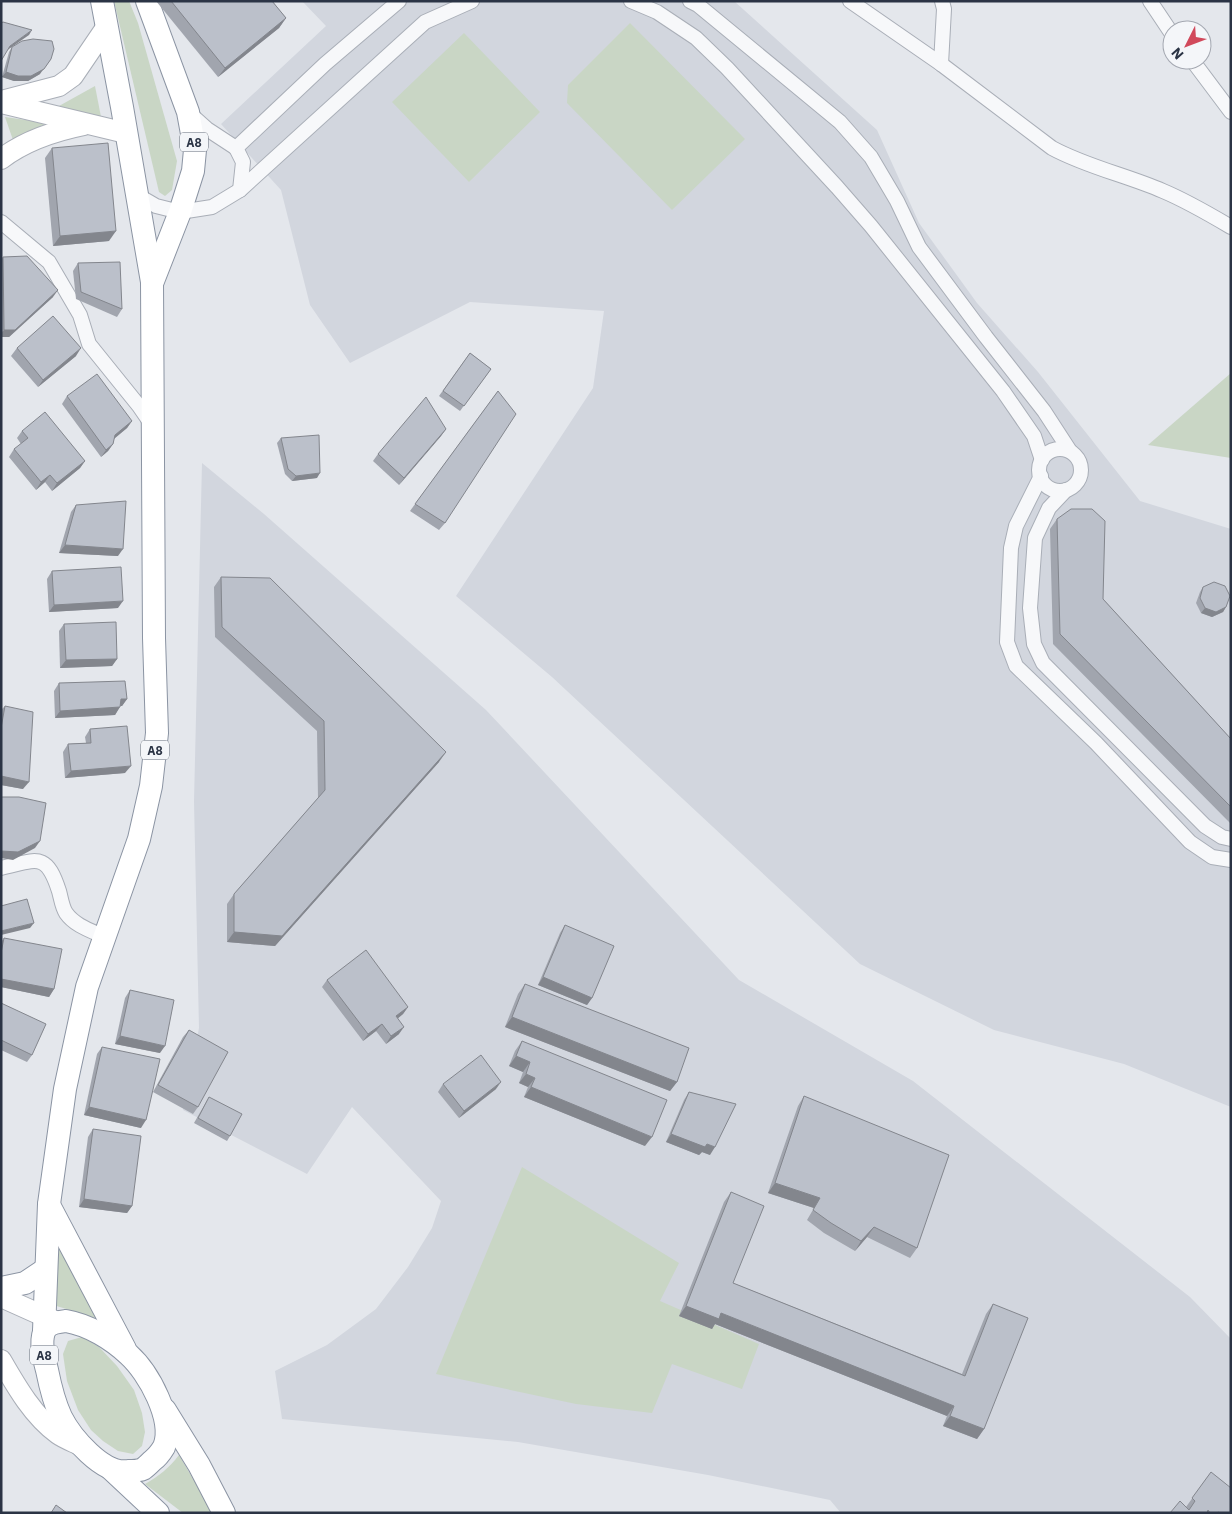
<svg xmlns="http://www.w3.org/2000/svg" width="1232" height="1514" font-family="'IBM Plex Sans',sans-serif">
<rect width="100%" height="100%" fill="#e4e7ec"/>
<!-- built -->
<g fill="#d2d6de">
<path d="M302,1H734L877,130L919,223L977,303L1038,372L1140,501L1231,529V1107L1124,1064L994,1030L860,964L552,677L456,596L593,388L604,311L470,302L350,363L310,305L281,190L221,124L326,26Z"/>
<path d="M202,463L264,514L486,710L739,980L913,1081L1190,1297L1231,1339V1513H841L830,1500L708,1475L518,1442L282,1419L275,1371L327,1345L376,1309L408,1267L432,1228L441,1201L352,1107L307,1174L183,1110L199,1028L194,802Z"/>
</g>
<!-- green -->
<g fill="#c9d6c5">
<path d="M114,1H129L138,23L177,161L172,190L165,196L159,192Z"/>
<path d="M630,23L745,139L672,210L567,103L568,85Z"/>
<path d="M464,33L540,112L469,182L392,102Z"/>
<path d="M95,86L101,117L59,106Z"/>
<path d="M5,117L47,123L13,140Z"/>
<path d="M1231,373V458L1148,445Z"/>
<path d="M522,1167L679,1263L660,1301L759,1344L742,1389L672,1364L652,1413L576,1404L436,1374Z"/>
<path d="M55,1235L99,1319L50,1304Z"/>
<path d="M82,1337L99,1347L117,1366L134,1390L142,1413L145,1432L142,1446L133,1454L118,1451L103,1441L91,1430L78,1410L67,1381L63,1354L68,1341Z"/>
<path d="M179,1455L213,1513H183L145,1484C159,1476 169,1468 179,1455Z"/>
</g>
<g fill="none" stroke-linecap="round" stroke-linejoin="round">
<!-- minor casing -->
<g stroke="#a9aeb7" stroke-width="16">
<g id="minor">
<path d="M631,1L657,12L696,38L727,68L837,187L871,226L1003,391L1034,436L1042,460"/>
<path d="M690,1L698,5L840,122L871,157L897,201L919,247L986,337L1044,411L1070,451"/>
<path d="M850,1L941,64L1052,148C1087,167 1126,175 1163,191C1187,201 1209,214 1231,227"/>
<path d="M1150,1L1172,34"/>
<path d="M1192,60L1231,112"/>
<path d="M941,64L944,9L942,1"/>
<path d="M188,112L207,129L236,148L325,64L399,1"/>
<path d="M236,148L243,162L240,190"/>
<path d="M137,195L156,206L180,212L212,207L240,190L425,22L472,1"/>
<path d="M1,222L49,262L80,315L89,344L139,406L152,425"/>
<circle cx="1060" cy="470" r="21"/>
<path d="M1041,476L1016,526L1011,548L1007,642L1016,666L1096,743L1190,842L1212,857L1231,860"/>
<path d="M1066,490L1049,508L1035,538L1030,608L1034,644L1043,663L1205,826L1222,837L1231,839"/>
<path d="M1,868C37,860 46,851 59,891C61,898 62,907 66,913C75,926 92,931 105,937"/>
</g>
</g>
<!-- secondary casing -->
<g stroke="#a9aeb7" stroke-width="22">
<g id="secondary">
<path d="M1,101L59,86L73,76L107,26"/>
<path d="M1,103L126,133"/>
<path d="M1,159C26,140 54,131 84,125"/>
<path d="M1,1297L57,1322"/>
<path d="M1,1360C16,1386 33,1416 58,1434C65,1439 74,1442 82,1446"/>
</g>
</g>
<!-- trunk casing -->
<g stroke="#8b94a3" stroke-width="24">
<g id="trunk">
<path d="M147,1L188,112L195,150L193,171L180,212L153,281"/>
<path d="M49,1205L125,1349"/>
<path d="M1,1288L25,1283L46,1269"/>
<path d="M66,1321C89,1325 112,1339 129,1355C148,1372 175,1420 164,1447C161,1452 156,1458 152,1461C149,1464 146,1467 143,1469C139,1471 133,1471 128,1471C103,1475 71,1437 61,1417C54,1402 50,1385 47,1370C44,1359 40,1343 44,1332C47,1323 58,1322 66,1321Z"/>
<path d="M44,1331L49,1204L65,1089L87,987L139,839L151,786L157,733L154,638L152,282L122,107L102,1"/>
<path d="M165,1410L199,1465L224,1513"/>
<path d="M111,1469L158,1513"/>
</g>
</g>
<!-- minor -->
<use href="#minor" stroke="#f7f8fa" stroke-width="14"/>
<!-- secondary -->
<use href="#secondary" stroke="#fff" stroke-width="20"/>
<!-- trunk -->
<use href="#trunk" stroke="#fff" stroke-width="22"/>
</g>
<!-- wall -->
<g fill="#a1a5ae">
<path d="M156,1H272L286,18L279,28L218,77Z"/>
<path d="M12,47L40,74L28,81H14L2,77L9,52Z"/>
<path d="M52,148L109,241L53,246L45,158Z"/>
<path d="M3,257L53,297L9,337H1V260Z"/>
<path d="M78,263L122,309L117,317L76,299L73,271Z"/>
<path d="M17,348L76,356L38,387L11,356Z"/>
<path d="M470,353L491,369L460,411L439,396Z"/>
<path d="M498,391L445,523L439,530L410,511Z"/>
<path d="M67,396L132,421L127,428L114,439L113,444L108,451L101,457L62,404Z"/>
<path d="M446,429L441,436L399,485L373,461L378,454Z"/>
<path d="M22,431L85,461L80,468L52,491L45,482L36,490L9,457L14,449L21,444L17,438Z"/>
<path d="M281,438L317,478L292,481L285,474L277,443Z"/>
<path d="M76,505L118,556L59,553L71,512Z"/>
<path d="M1057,519L1103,599L1231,739V824L1053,644L1050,529Z"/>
<path d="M52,571L118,608L49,612L47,579Z"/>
<path d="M221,577L439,762L275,946L227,942V904L234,894L318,798L317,731L215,637L214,587Z"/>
<path d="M1203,587L1226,607L1223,612L1212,617L1201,613L1196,603L1200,592Z"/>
<path d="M64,624L117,659L112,666L60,668L59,631Z"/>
<path d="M59,683L127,699L122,706H120L115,715L55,718L54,691Z"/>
<path d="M5,706L23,789L1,785V710Z"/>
<path d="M90,729L125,773L65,778L63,752L68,744L86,743L85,737Z"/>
<path d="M565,925L592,998L587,1005L538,985L560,933Z"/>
<path d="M4,938L54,989L49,997L1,987V942Z"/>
<path d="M327,980L408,1007L403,1014L398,1018L399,1034L386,1044L376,1031L363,1041L322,987Z"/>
<path d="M525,984L677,1082L670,1091L505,1027L518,994Z"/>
<path d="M130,990L160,1053L115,1044L125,998Z"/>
<path d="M1,1003L32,1055L27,1062L1,1050Z"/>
<path d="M189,1030L198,1107L193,1114L153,1092L183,1037Z"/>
<path d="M522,1041L645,1146L524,1097L528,1087L519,1083L523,1072L509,1066L515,1051Z"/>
<path d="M102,1047L141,1128L84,1115L97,1054Z"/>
<path d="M443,1084L496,1089L459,1118L438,1092Z"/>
<path d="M689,1092L710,1155L702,1152L699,1155L666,1142L684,1100Z"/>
<path d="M804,1096L917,1248L910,1258L867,1237L855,1251L824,1233L807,1220L814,1208L768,1193L798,1106Z"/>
<path d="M209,1097L230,1136L227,1141L194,1123Z"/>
<path d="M93,1129L132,1206L127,1213L79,1207L88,1137Z"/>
<path d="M731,1192L733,1283L962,1374L986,1314L993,1304L984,1429L977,1439L943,1426L947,1416L715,1324L712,1329L679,1316L724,1202Z"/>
<path d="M1211,1472L1231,1513H1170L1186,1507Z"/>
</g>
<!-- shaded-wall -->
<g fill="#83868d">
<path d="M286,18L279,28L218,77L225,68Z"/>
<path d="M32,30L29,35L6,51L10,46Z"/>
<path d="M51,59L40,74L28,81H14L2,77L6,72Z"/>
<path d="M116,231L109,241L53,246L60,236Z"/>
<path d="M58,290L53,297L9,337H1V333L4,330Z"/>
<path d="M81,348L76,356L38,387L43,380Z"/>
<path d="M132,421L127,428L110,442L115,435Z"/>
<path d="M446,429L441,436L399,485L404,478Z"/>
<path d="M113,444L108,451L101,457L106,450Z"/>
<path d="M85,461L80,468L52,491L57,483Z"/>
<path d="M320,473L317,478L292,481L296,476Z"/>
<path d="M50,475L45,482L36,490L41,482Z"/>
<path d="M65,545L123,549L118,556L59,553Z"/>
<path d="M123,601L118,608L49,612L54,605Z"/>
<path d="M1226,607L1223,612L1212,617L1201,613L1205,608Z"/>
<path d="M117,659L112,666L60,668L66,660Z"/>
<path d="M121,699H127L122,706H115Z"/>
<path d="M120,707L115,715L55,718L60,711Z"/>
<path d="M446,752L439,762L275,946L227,942L234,932Z"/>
<path d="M131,766L125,773L65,778L71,771Z"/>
<path d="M1,776L29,782L23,789L1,785Z"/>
<path d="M40,841L35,848L13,860L1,858V851Z"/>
<path d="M34,923L30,928L1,935V931Z"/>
<path d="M543,977L592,998L587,1005L538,985Z"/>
<path d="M1,979L54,989L49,997L1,987Z"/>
<path d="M408,1007L403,1014L391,1024L396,1016Z"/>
<path d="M512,1017L677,1082L670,1091L505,1027Z"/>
<path d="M382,1024L376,1031L363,1041L368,1034Z"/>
<path d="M404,1027L399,1034L386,1044L391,1036Z"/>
<path d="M120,1036L165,1046L160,1053L115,1044Z"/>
<path d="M516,1056L530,1062L523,1072L509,1066Z"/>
<path d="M526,1074L535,1078L528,1087L519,1083Z"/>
<path d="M501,1082L496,1089L459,1118L464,1111Z"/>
<path d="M531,1087L652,1137L645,1146L524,1097Z"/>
<path d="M89,1107L146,1120L141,1128L84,1115Z"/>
<path d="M671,1134L707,1144L715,1147L710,1155L702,1152L699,1155L666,1142Z"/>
<path d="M775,1183L820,1198L814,1208L768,1193Z"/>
<path d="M84,1199L132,1206L127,1213L79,1207Z"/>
<path d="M874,1227L867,1237L855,1251L861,1241Z"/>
<path d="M686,1306L721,1313L954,1406L947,1416L715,1324L712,1329L679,1316Z"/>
<path d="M950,1416L984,1429L977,1439L943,1426Z"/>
</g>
<!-- building -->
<g fill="#bbc0ca" stroke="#83868d">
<path d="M171,1H272L286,18L225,68Z"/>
<path d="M3,22L32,30L10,46L1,61V23Z"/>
<path d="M33,39L52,41L54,49L51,59L44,69L31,76H18L6,72L12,47L22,41Z"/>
<path d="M108,143L116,231L60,236L52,148Z"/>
<path d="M27,256L58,290L15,330H4L3,257Z"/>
<path d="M120,262L122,309L81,292L78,263Z"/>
<path d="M53,316L81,348L43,380L17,348Z"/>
<path d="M470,353L491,369L464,406L443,391Z"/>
<path d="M97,374L132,421L115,435L113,444L106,450L67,396Z"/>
<path d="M498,391L516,414L445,523L415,504Z"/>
<path d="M426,397L446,429L404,478L378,454Z"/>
<path d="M45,412L85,461L57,483L50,475L41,482L14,449L28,438L22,431Z"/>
<path d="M319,435L320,473L296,476L288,469L281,438Z"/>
<path d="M126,501L123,549L65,545L76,505Z"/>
<path d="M1071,509H1092L1105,521L1103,599L1231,739V807L1060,634L1057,519Z"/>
<path d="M121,567L123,601L54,605L52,571Z"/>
<path d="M221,577L270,578L446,752L282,936L234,932V894L325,790L324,721L222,627Z"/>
<path d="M1214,582L1225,586L1230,596L1226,607L1216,612L1205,608L1200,598L1203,587Z"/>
<path d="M116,622L117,659L66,660L64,624Z"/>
<path d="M125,681L127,699H121L120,707L60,711L59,683Z"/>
<path d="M5,706L33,712L29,782L1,776V728Z"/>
<path d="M127,726L131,766L71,771L68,744L91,743L90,729Z"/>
<path d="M1,797H19L46,803L40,841L18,852L1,851Z"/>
<path d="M27,899L34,923L1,931V906Z"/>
<path d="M565,925L614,946L592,998L543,977Z"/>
<path d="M4,938L62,949L54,989L1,979V953Z"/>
<path d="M366,950L408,1007L396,1016L404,1027L391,1036L382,1024L368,1034L327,980Z"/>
<path d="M525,984L689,1048L677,1082L512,1017Z"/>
<path d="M130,990L174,1000L165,1046L120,1036Z"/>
<path d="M1,1003L46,1024L32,1055L1,1040Z"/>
<path d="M189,1030L228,1052L198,1107L158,1085Z"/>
<path d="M522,1041L667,1100L652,1137L531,1087L535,1078L526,1074L530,1062L516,1056Z"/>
<path d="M102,1047L160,1059L146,1120L89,1107Z"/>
<path d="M481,1055L501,1082L464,1111L443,1084Z"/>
<path d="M689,1092L736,1104L715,1147L707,1144L705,1147L671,1134Z"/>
<path d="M804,1096L949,1155L917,1248L874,1227L861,1241L831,1223L813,1210L820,1198L775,1183Z"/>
<path d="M209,1097L242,1114L230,1136L198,1118Z"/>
<path d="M93,1129L141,1136L132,1206L84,1199Z"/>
<path d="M731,1192L764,1206L733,1283L965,1376L993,1304L1028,1318L984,1429L950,1416L954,1406L721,1313L719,1319L686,1306Z"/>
<path d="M1211,1472L1231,1488V1513H1220L1218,1512L1217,1513H1210L1208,1510L1207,1513H1170L1180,1501L1189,1510L1195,1501L1192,1498Z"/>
<path d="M56,1505L67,1513H51Z"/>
</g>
<g text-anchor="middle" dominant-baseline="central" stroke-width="4" stroke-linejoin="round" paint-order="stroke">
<!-- shield labels -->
<g fill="#f4f6f9" stroke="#676e7b" stroke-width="1">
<rect x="180" y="132.5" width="28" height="19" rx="4"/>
<rect x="141" y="740.5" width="28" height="19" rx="4"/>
<rect x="30" y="1345.5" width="28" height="19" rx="4"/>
</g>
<g font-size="12" font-weight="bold" fill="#2b3445">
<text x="194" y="142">A8</text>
<text x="155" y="750">A8</text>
<text x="44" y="1355">A8</text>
</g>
</g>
<!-- border -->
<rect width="1232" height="1514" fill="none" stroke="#2b3445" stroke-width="5"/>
<!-- north arrow -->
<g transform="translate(1187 45) rotate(228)"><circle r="24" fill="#f4f6f9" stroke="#a4a8b1"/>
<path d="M0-4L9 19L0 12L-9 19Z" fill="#d1495b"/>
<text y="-8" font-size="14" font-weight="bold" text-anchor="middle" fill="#2b3445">N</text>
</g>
</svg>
